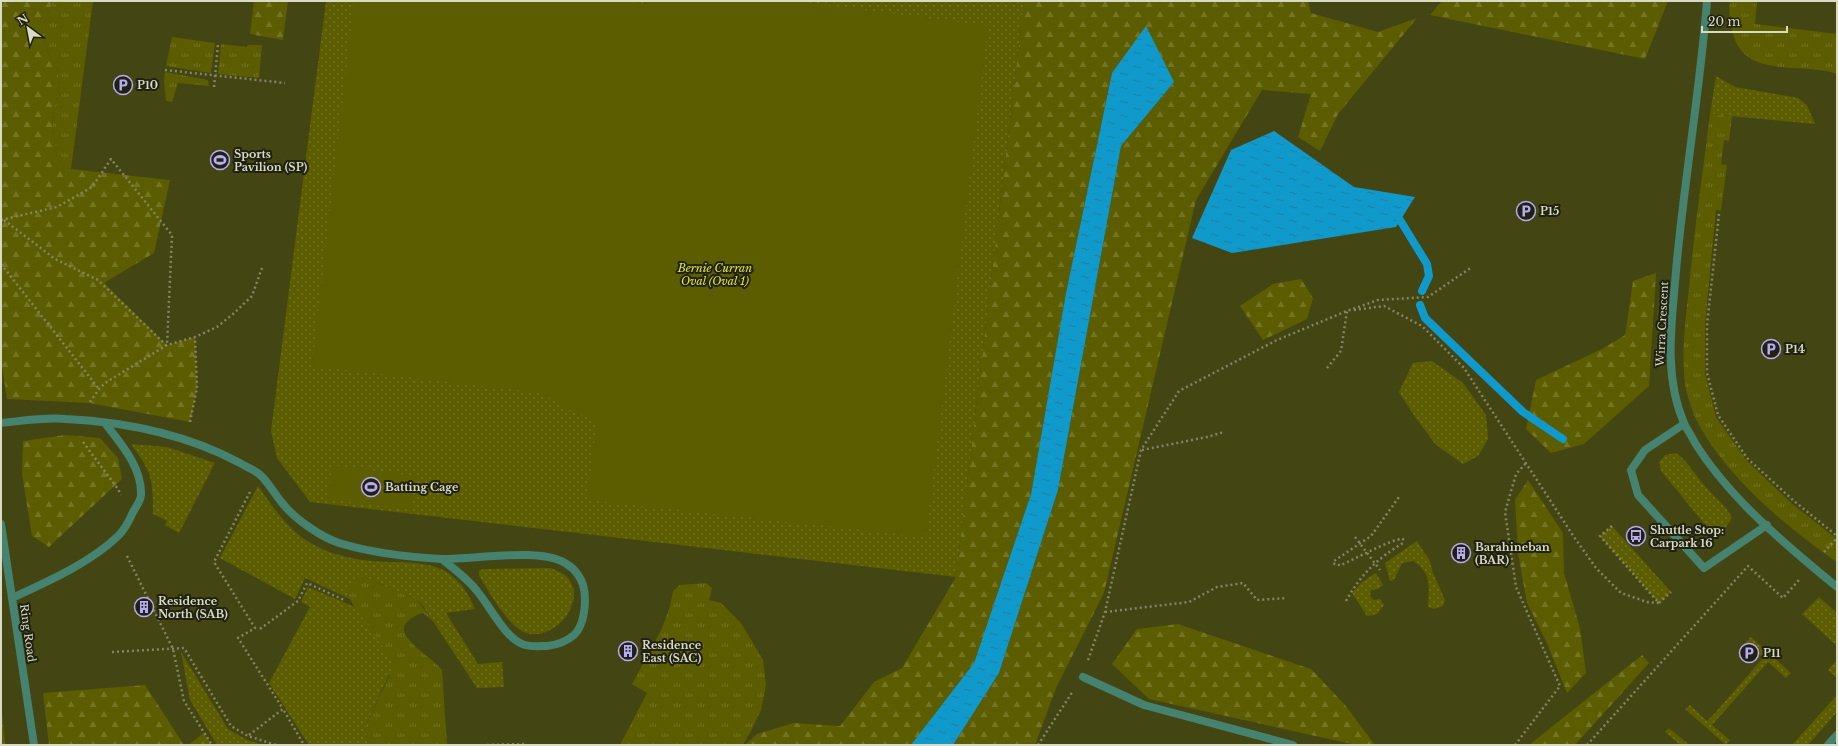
<svg xmlns="http://www.w3.org/2000/svg" width="1838" height="746" font-family="'Libre Baskerville',serif">
<defs>
<pattern id="grass-tufts" width="24" height="20" patternUnits="userSpaceOnUse"><rect width="24" height="20" fill="#5c5d01"/><path d="M3 7l-1-3M5 7V3M7 7l1-3M15 17l-1-3M17 17v-4M19 17l1-3" fill="none" stroke="#737424"/></pattern>
<pattern id="forest-firs" width="22" height="20" patternUnits="userSpaceOnUse"><rect width="22" height="20" fill="#5c5d01"/><path d="M5 1l3.5 6h-7zM16 11l3.5 6h-7z" fill="#737424"/></pattern>
<pattern id="park-dots" width="8" height="8" patternUnits="userSpaceOnUse"><rect width="8" height="8" fill="#5c5d01"/><path d="M2 2h.1M6 6h.1" fill="none" stroke="#737424" stroke-width="1.8" stroke-linecap="round"/></pattern>
<pattern id="water-ripples" width="26" height="14" patternUnits="userSpaceOnUse"><rect width="26" height="14" fill="#1099cb"/><path d="M2 4q2-2 4 0t4 0M15 11q2-2 4 0t4 0" fill="none" stroke="#1f7fa0"/></pattern>
</defs>
<rect width="100%" height="100%" fill="#3a3b12"/>
<!-- built -->
<rect fill="#434512" x="1" y="1" width="1836" height="744"/>
<!-- grass -->
<g fill="url(#grass-tufts)">
<path d="M53,1H93L71,169L57,159L52,119L60,85L57,67L49,56L41,30Z"/>
<path d="M1730,1H1757L1755,24L1837,34V74C1805,62 1747,79 1734,37C1730,25 1728,14 1730,1Z"/>
<path d="M172,37L215,43L211,73L166,66Z"/>
<path d="M221,44L247,47L248,45H262L259,78L218,74Z"/>
<path d="M165,72L208,80L209,86L178,83L172,102L166,101L164,80Z"/>
<path d="M1710,114L1732,116L1729,141L1724,140L1721,164L1727,165L1721,211L1716,210L1705,324V373L1716,417L1746,460L1791,503L1837,539V562C1787,528 1723,474 1696,419C1690,406 1684,387 1684,372C1682,344 1686,316 1689,288C1694,230 1703,172 1710,114Z"/>
<path d="M357,577H364L416,599L434,622L423,613C416,615 412,617 407,622C392,636 435,659 442,670L447,745L368,744L365,727L389,677L390,657C382,645 348,604 348,592C347,585 353,581 357,577Z"/>
<path d="M706,583L712,588L709,600L721,603L741,623L763,660L766,685L761,710L751,731L743,745H620L647,693L632,684C648,654 668,625 673,591L680,585Z"/>
</g>
<!-- forest -->
<g fill="url(#forest-firs)">
<path d="M1,1H53L41,30L49,56L57,67L60,85L52,119L57,159L71,169L170,180L154,253L104,283L167,345L195,337L197,388L190,422L89,403L7,399L1,360Z"/>
<path d="M254,1H288L283,40L250,34Z"/>
<path d="M1024,1H1308L1311,13L1378,32L1417,18L1338,114L1320,151L1298,137L1311,94L1262,90L1196,200L1104,593L1056,688L1035,745H953L999,673L1058,490L1121,146L1174,82L1112,73L1066,293L1031,494L974,663L912,745H745L757,734L794,723L840,726L874,682L902,668L956,577Z"/>
<path d="M1442,1H1668L1645,59L1430,15Z"/>
<path d="M1656,273L1649,386L1584,444L1551,453L1526,429L1536,380L1602,349L1625,335L1633,281Z"/>
<path d="M1301,279L1313,298L1307,319L1263,340L1240,306L1273,284Z"/>
<path d="M65,435L100,438L118,458L122,479L49,547L32,536L22,474L23,441Z"/>
<path d="M1528,480L1563,533L1564,573L1580,628L1586,673L1567,693L1547,643L1527,603L1518,553L1515,500Z"/>
<path d="M1178,624L1311,669L1345,705L1375,745H1356L1149,699L1112,664L1137,629Z"/>
<path d="M1642,655L1649,663L1575,745H1529Z"/>
<path d="M145,685L184,745H49L43,693Z"/>
<path d="M1,702L5,745H1Z"/>
<path d="M204,733L212,745H188Z"/>
</g>
<!-- park -->
<g fill="url(#park-dots)">
<path d="M326,1H1024L956,577L310,502L277,458L271,431Z"/>
<path d="M1716,76L1735,87L1798,98L1807,105L1815,124L1710,114Z"/>
<path d="M1432,361L1463,383L1486,415L1488,439L1478,456L1463,464L1435,444L1413,414L1399,392L1413,363Z"/>
<path d="M131,444L167,447L215,463L179,533L165,525L167,521L153,514C153,478 152,473 131,444Z"/>
<path d="M1676,453C1688,461 1695,475 1705,486C1714,497 1726,505 1732,518L1726,527L1716,530L1707,527L1661,471L1659,462L1665,455Z"/>
<path d="M258,486C275,510 291,535 320,548C333,554 349,558 364,560C388,564 424,559 445,571C460,580 469,594 475,609L446,613L478,664L502,662L504,687L477,688L423,606L416,599L364,577H357C350,584 345,588 350,599L305,578L295,599L220,558Z"/>
<path d="M1612,526L1671,592L1659,603L1600,536Z"/>
<path d="M1417,541L1430,561L1433,573L1445,600L1443,606L1434,609L1428,607C1429,587 1432,573 1413,561L1402,563L1394,580L1390,581L1385,563Z"/>
<path d="M551,568C555,570 561,572 565,575C593,600 549,649 520,630C504,619 490,593 479,576V571L483,569Z"/>
<path d="M1376,573L1383,585L1378,589L1371,590L1370,596L1374,600L1380,599L1384,605L1377,614L1367,616L1352,593L1362,582Z"/>
<path d="M308,587L355,607L390,657L393,666L365,727L368,744L309,745L269,683L310,607L301,602Z"/>
<path d="M1819,597L1837,613V646L1802,614Z"/>
<path d="M1751,637L1791,673L1786,678L1768,662L1761,670L1712,725L1730,740L1726,745L1685,709L1690,705L1707,721L1715,713L1763,658L1746,642Z"/>
<path d="M181,652L228,729L247,740L263,745H217L190,700Z"/>
<path d="M1837,660V678L1828,670Z"/>
<path d="M1837,695V712L1808,745H1792Z"/>
<path d="M1669,728L1687,743L1689,745H1680L1665,732Z"/>
</g>
<!-- pitch -->
<g fill="#5c5d01">
<path d="M354,1H621L644,4L645,1H796L988,26L926,537L587,500L597,420L565,408L542,393L312,366Z"/>
<path d="M332,465L415,476L411,510L327,499Z"/>
</g>
<!-- water -->
<g fill="url(#water-ripples)">
<path d="M1146,26L1174,82L1121,146L1058,490L999,673L953,745H911L974,663L1031,494L1066,293L1112,73Z"/>
<path d="M1274,131L1354,187L1415,197L1396,227L1232,253L1192,238L1231,150Z"/>
</g>
<g fill="none" stroke-linecap="round" stroke-linejoin="round">
<!-- stream -->
<g stroke="#1099cb" stroke-width="8">
<path d="M1400,220L1427,264L1429,276L1422,291"/>
<path d="M1420,305L1425,318L1523,412L1563,439"/>
</g>
<!-- path -->
<g stroke="#848564" stroke-width="2.5" stroke-dasharray="2 3" stroke-linecap="butt">
<path d="M165,70L285,83"/>
<path d="M214,87L218,44"/>
<path d="M1719,214L1707,325V373L1718,415L1747,458L1794,501L1837,536"/>
<path d="M1,220L57,207L92,187L111,159L172,235L167,345"/>
<path d="M4,220L55,259L98,280L166,345"/>
<path d="M1,264L99,389"/>
<path d="M1354,310L1384,306L1422,326L1464,368L1574,537L1596,568L1621,593L1647,602L1659,603"/>
<path d="M1327,368L1341,351L1347,311"/>
<path d="M90,402L99,389L105,383L167,345L195,337L217,327L233,314L252,296L262,268"/>
<path d="M190,422L197,388L195,337"/>
<path d="M83,442L118,489L121,495"/>
<path d="M1142,450L1207,437L1224,432"/>
<path d="M250,492L214,562L255,628L238,638L283,709"/>
<path d="M1612,526L1600,536L1659,603L1671,592"/>
<path d="M1355,537L1380,570"/>
<path d="M1824,552L1837,538"/>
<path d="M127,556L173,649L184,701L212,745"/>
<path d="M1346,601C1361,574 1377,559 1403,543V539C1393,538 1353,560 1341,565H1336L1333,563L1334,561L1371,536L1399,497"/>
<path d="M1105,612L1189,602L1217,587L1243,583L1257,600L1287,598"/>
<path d="M260,629L298,601L307,583L344,600"/>
<path d="M112,652L184,648L231,726L248,736L276,745"/>
<path d="M1088,660L1105,612L1141,450L1179,391L1277,340L1347,311L1378,300L1428,297L1472,267"/>
<path d="M249,735L283,709L304,745"/>
<path d="M487,745L526,744L527,745"/>
<path d="M1038,745L1073,691"/>
<path d="M1515,745L1560,686L1516,587L1505,512L1516,474L1526,463"/>
<path d="M1587,745L1748,566L1783,598L1799,580"/>
</g>
<!-- service -->
<g stroke="#45826f" stroke-width="8">
<path d="M1707,1C1700,91 1684,181 1676,271C1672,321 1663,375 1684,423C1687,430 1692,436 1695,443C1730,499 1786,545 1837,587"/>
<path d="M1,423C22,421 45,417 66,419C125,422 188,435 240,463C246,467 253,469 259,474C268,481 275,495 283,504C295,519 321,537 339,543C372,553 407,557 441,559C473,560 544,546 568,565C575,569 581,578 583,585C587,599 585,625 574,635C567,641 556,645 547,646C540,646 532,647 525,645C505,639 490,606 477,591C468,579 454,569 442,559"/>
<path d="M1684,424L1645,450L1631,470L1638,495L1704,568L1767,525"/>
<path d="M12,598C47,582 92,562 119,535C125,529 130,519 133,512C136,507 141,500 141,495C142,467 121,444 105,423"/>
<path d="M1083,677L1144,705L1293,745"/>
<path d="M1828,745L1837,735"/>
</g>
<!-- minor -->
<path stroke="#45826f" stroke-width="8" d="M1,524L34,745"/>
</g>
<!-- icons -->
<defs>
<g id="parking-ring" transform="scale(1)"><circle r="9.5" fill="#202110" stroke="#b7abf7" stroke-width="1.5"/><path d="M-3.5-5.5H1a3.5 3.5 0 0 1 0 7H-1V5.5H-3.5ZM-1-3.4V-.6H.8a1.4 1.4 0 0 0 0-2.8Z" fill="#b7abf7"/></g>
<g id="stadium-ring" transform="scale(1)"><circle r="9.5" fill="#202110" stroke="#b7abf7" stroke-width="1.5"/><path d="M0-5a6.5 5 0 1 0 0 10a6.5 5 0 1 0 0-10ZM-3.5-1.8h7v3.6h-7Z" fill="#b7abf7"/></g>
<g id="bus-ring" transform="scale(1)"><circle r="9.5" fill="#202110" stroke="#b7abf7" stroke-width="1.5"/><path d="M-5-6H5V4H4V6H2V4H-2V6H-4V4H-5ZM-3.5-4V0h7V-4ZM-3.5 1.2v1.5H-2V1.2ZM2 1.2v1.5H3.5V1.2Z" fill="#b7abf7"/></g>
<g id="building-ring" transform="scale(1)"><circle r="9.5" fill="#202110" stroke="#b7abf7" stroke-width="1.5"/><path d="M-4-6H4V6H1V3H-1V6H-4ZM-2.5-4.3h1.7v1.8h-1.7ZM.8-4.3h1.7v1.8H.8ZM-2.5-1h1.7V.8h-1.7ZM.8-1h1.7V.8H.8Z" fill="#b7abf7"/></g>
</defs>
<g fill-rule="evenodd">
<use href="#parking-ring" x="123" y="85"/>
<use href="#stadium-ring" x="220" y="160"/>
<use href="#parking-ring" x="1526" y="211"/>
<use href="#parking-ring" x="1771" y="349"/>
<use href="#stadium-ring" x="371" y="487"/>
<use href="#bus-ring" x="1636" y="536"/>
<use href="#building-ring" x="1461" y="553"/>
<use href="#building-ring" x="144" y="607"/>
<use href="#building-ring" x="628" y="651"/>
<use href="#parking-ring" x="1749" y="653"/>
</g>
<g text-anchor="middle" dominant-baseline="central" stroke-width="4" stroke-linejoin="round" paint-order="stroke">
<!-- poi labels -->
<g font-size="11" font-weight="bold" fill="#d9dbc4" stroke="#202110" text-anchor="start">
<text x="137" y="85">P10</text>
<text x="234" y="154">Sports<tspan x="234" dy="13">Pavilion (SP)</tspan></text>
<text x="1540" y="211">P15</text>
<text x="1785" y="349">P14</text>
<text x="385" y="487">Batting Cage</text>
<text x="1650" y="530">Shuttle Stop:<tspan x="1650" dy="13">Carpark 16</tspan></text>
<text x="1475" y="547">Barahineban<tspan x="1475" dy="13">(BAR)</tspan></text>
<text x="158" y="601">Residence<tspan x="158" dy="13">North (SAB)</tspan></text>
<text x="642" y="645">Residence<tspan x="642" dy="13">East (SAC)</tspan></text>
<text x="1763" y="653">P11</text>
</g>
<!-- park labels -->
<g font-size="11" font-style="italic" fill="#e7eb31" stroke="#202110">
<text x="715" y="268">Bernie Curran<tspan x="715" dy="13">Oval (Oval 1)</tspan></text>
</g>
<!-- street labels -->
<g font-size="11" fill="#d9dbc4" stroke="#202110">
<text transform="translate(1662 324) rotate(-87)">Wirra Crescent</text>
<text transform="translate(28 633) rotate(82)">Ring Road</text>
</g>
</g>
<!-- border -->
<rect width="1838" height="746" fill="none" stroke="#d9dbc4" stroke-width="4"/>
<!-- north arrow -->
<g transform="translate(28 28) rotate(328)" stroke="#202110" stroke-width="3" paint-order="stroke">
<path d="M0-3L7 15L0 10L-7 15Z" fill="#d9dbc4"/>
<text y="-6" font-size="11" font-weight="bold" text-anchor="middle" fill="#d9dbc4">N</text>
</g>
<!-- scale -->
<path d="M1702 26v6h85v-6" fill="none" stroke="#d9dbc4" stroke-width="2"/>
<text x="1708" y="26" font-size="12" fill="#d9dbc4" stroke="#202110" stroke-width="3" paint-order="stroke">20 m</text>
</svg>
